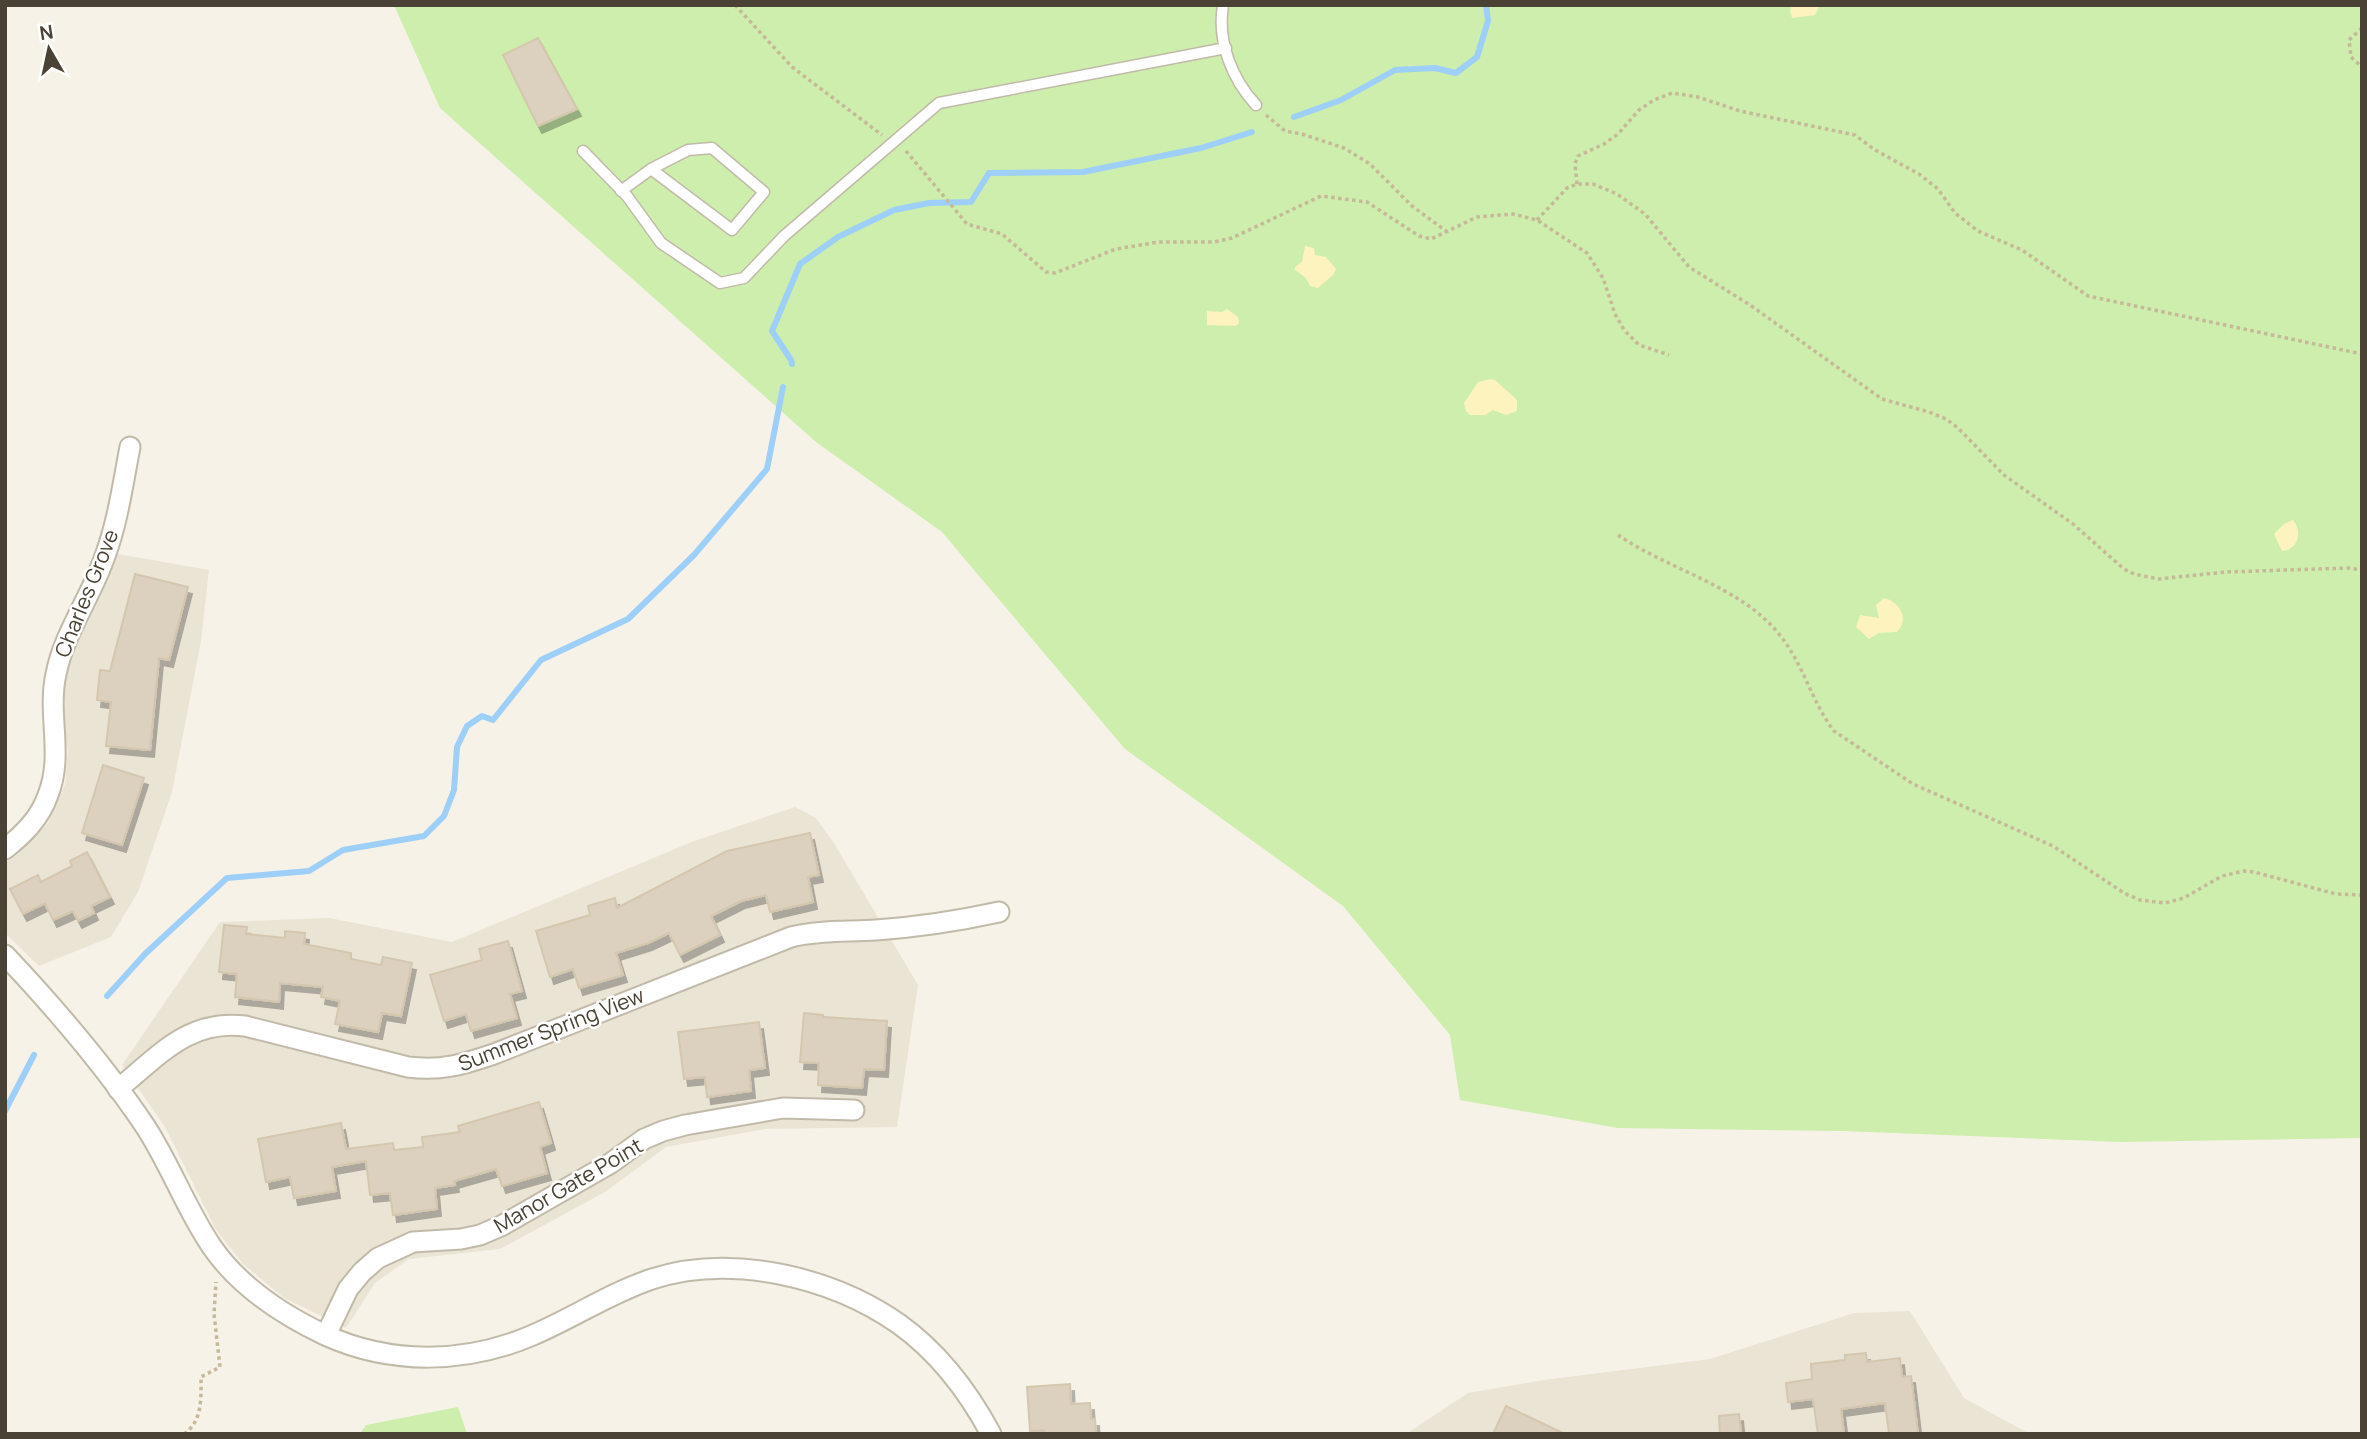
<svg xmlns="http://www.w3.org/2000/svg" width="2367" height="1439" font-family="Manrope,sans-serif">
<defs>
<filter id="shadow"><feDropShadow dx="4" dy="7" stdDeviation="0" flood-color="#0004"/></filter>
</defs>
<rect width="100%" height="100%" fill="#f6f2e7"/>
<!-- residential -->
<g fill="#eae4d5">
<path d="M118,554L209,570L201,641L172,792L138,892L111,937L39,966L5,933V863L16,855L48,823L65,784L68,751L63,722L65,674L73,651L99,600Z"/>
<path d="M795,807L816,818L834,843L918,985L897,1127L765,1129L666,1147L605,1192L500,1249L409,1259L375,1283L346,1328L284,1298L243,1264L216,1230L165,1127L122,1065L220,922L329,918L452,942L694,841Z"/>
<path d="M1910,1311L1964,1398L2030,1434H1406L1468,1393L1544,1380L1710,1359L1854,1313Z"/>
</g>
<!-- green -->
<g fill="#cdeeac">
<path d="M394,5H2362V1138L2121,1142L1843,1131L1618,1128L1460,1100L1450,1035L1343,906L1125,749L942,532L816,442L440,108Z"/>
<path d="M458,1407L467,1434H360L366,1425Z"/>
</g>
<!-- sand -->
<g fill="#fdf3bf">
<path d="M1792,5H1820L1815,15L1792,18L1790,11Z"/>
<path d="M1305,246L1314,248L1315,255L1326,257L1336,269L1333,275L1318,288L1310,286L1306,278L1295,270V267L1302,262Z"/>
<path d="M1227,309L1238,317L1239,324L1235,326L1207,325V311L1222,312Z"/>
<path d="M1491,379L1495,380L1517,400V411L1506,415L1493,410L1485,415H1470L1466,411L1464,403L1478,382Z"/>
<path d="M2293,520C2303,532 2298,550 2282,551L2274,534L2284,524Z"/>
<path d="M1884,598C1900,602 1910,619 1897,632L1879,633L1869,639L1856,627L1860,615L1879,618L1876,605Z"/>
</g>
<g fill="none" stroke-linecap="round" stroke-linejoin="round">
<!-- stream -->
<g stroke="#9dcff9" stroke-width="6">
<path d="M1294,117L1341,100L1395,70L1435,68L1456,73L1477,57L1488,21L1486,5"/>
<path d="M792,364L791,360L772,331L800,264L838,237L894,210L929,203L971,202L989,173L1083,172L1201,148L1252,132"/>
<path d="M107,996L145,954L227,878L309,871L343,850L424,836L444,816L454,790L457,747L467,726L482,716L493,720L541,660L628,619L694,555L767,469L783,387"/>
<path d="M5,1111L34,1055"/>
</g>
</g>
<!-- building -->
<g fill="#dcd1be" stroke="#d4c7ae" stroke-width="2" filter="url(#shadow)">
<path d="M538,38L577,109L538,126L503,55Z"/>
<path d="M135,574L188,587L169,660L159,658L150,750L106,746L111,702L97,700L100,670L110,671Z"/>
<path d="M103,765L144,778L122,845L82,833Z"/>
<path d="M810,833L819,875L808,877L813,902L770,912L766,895L741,901L711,916L720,935L680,955L669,933L648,943L616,953L623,975L579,988L573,969L550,977L536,931L590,915L588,906L615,898L617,908L727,851Z"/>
<path d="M87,852L110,897L91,906L94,913L78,921L73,911L53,920L45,903L23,914L10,889L38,875L41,882L72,866L70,861Z"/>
<path d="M224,925L247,927L246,934L285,938V931L305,933L304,944L351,953V959L381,965L383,957L412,963L401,1016L382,1013L378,1032L335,1024L340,1001L321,997L323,987L280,983L279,1002L235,997L237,974L219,972Z"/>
<path d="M508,941L522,991L510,994L517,1018L471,1031L466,1014L444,1021L430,975L482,960L479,949Z"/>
<path d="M804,1013L823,1015V1017L887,1021L884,1070L864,1069L862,1088L818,1085L819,1063L800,1062Z"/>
<path d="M759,1022L765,1068L749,1070L751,1091L707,1097L705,1077L684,1079L678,1032Z"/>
<path d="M539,1102L551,1143L540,1147L547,1173L502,1186L496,1169L454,1181L455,1185L435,1188L437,1209L393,1215L390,1193L370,1195L366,1161L332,1167L336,1191L294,1198L290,1177L266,1182L258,1139L341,1123L346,1149L393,1143L394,1150L423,1147L422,1137L460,1132L458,1126Z"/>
<path d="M1866,1353L1867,1362L1900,1358L1902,1377L1911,1376L1918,1434H1889L1885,1403L1841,1409L1844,1434H1818L1813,1399L1788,1402L1786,1383L1812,1379L1811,1364L1845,1360V1355Z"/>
<path d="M1070,1384L1071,1404L1090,1403L1091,1419H1095L1096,1434H1045L1044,1430L1030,1431L1027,1387Z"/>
<path d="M1506,1406L1565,1434H1493Z"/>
<path d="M1739,1414L1741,1434H1720L1719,1416Z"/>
</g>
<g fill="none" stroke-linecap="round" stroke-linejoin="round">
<!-- lane casing -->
<g stroke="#c2baa9" stroke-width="13">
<g id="lane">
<path d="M1223,5C1217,42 1232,79 1256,105"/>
<path d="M583,151L627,196L661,243L720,283L744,278L784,236L939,103L1226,48"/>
<path d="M621,191L651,169L688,150L712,148L764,192L732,230L651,169"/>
</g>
</g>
<!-- street casing -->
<g stroke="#c2baa9" stroke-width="23">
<g id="street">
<path d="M5,849C24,834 40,818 48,795C64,755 47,715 56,674C64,633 91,597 105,556C118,521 123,483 130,447"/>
<path d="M5,955C55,1008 104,1065 145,1126C170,1164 186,1209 212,1247C239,1286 283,1315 325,1335C391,1365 466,1364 533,1335C573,1318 610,1293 652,1279C731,1253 832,1277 899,1324C938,1352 968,1391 991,1434"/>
<path d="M118,1089C159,1056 188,1019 245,1026L408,1067C441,1071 462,1065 494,1054L791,937C819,930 848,932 876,930C918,927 958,921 999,912"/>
<path d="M326,1335L348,1289L362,1272L378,1258L413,1242L461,1239L480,1235L501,1226L611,1163L644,1139L663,1131L685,1125L783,1108L854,1110"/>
</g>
</g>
<!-- path -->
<g stroke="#c6b898" stroke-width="3.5" stroke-dasharray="3.5 3.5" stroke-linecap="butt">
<path d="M735,5L792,67L882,135"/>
<path d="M2362,28L2349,40L2351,57L2362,67"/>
<path d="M1266,115L1285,131L1302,134L1344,148L1370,164L1412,206L1446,231"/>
<path d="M906,151L967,224L1002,234L1046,272L1055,273L1116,249L1159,242H1214L1232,238L1321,196L1367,202L1419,236L1431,239L1477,217L1513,214L1537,220L1587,253L1603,278L1615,314L1624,330L1639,345L1669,355"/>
<path d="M1577,184L1575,164L1578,156L1604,144L1618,134L1639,110L1654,100L1672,93L1698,97L1740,111L1855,135L1875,150L1919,174L1938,189L1955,213L1978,231L2022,250L2088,296L2362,354"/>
<path d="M1537,220L1567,188L1577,184H1593L1617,194L1645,214L1689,267L1750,305L1882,399L1929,412L1946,419L1958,428L2004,475L2073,524L2124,569L2134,574L2158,579L2226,572L2348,568L2362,570"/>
<path d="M1618,535C1667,569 1740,586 1778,633C1803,662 1811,701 1834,731L1913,784L2053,846L2124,893L2140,900L2165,903L2184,898L2222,876L2244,871L2254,872L2336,894L2362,895"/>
<path d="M184,1434C203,1421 201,1397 201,1377L220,1367L214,1314L216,1282"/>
</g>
<!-- lane -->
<use href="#lane" stroke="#fff" stroke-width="10"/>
<!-- street -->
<use href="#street" stroke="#fff" stroke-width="19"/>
</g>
<g text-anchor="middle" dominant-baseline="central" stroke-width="5" stroke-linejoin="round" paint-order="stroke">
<!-- street labels -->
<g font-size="21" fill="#4a4335" stroke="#fff">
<text transform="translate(86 593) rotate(-68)">Charles Grove</text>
<text transform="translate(551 1029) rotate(-21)">Summer Spring View</text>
<text transform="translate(568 1185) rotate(-30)">Manor Gate Point</text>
</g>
</g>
<!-- border -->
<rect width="2367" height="1439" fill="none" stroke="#4a4335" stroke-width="14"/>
<!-- north arrow -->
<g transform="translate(49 49) rotate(351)" stroke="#ffffff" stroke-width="5" paint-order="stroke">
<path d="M0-5L12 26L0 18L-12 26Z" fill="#4a4335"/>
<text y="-10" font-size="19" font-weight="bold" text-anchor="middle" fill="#4a4335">N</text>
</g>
</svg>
